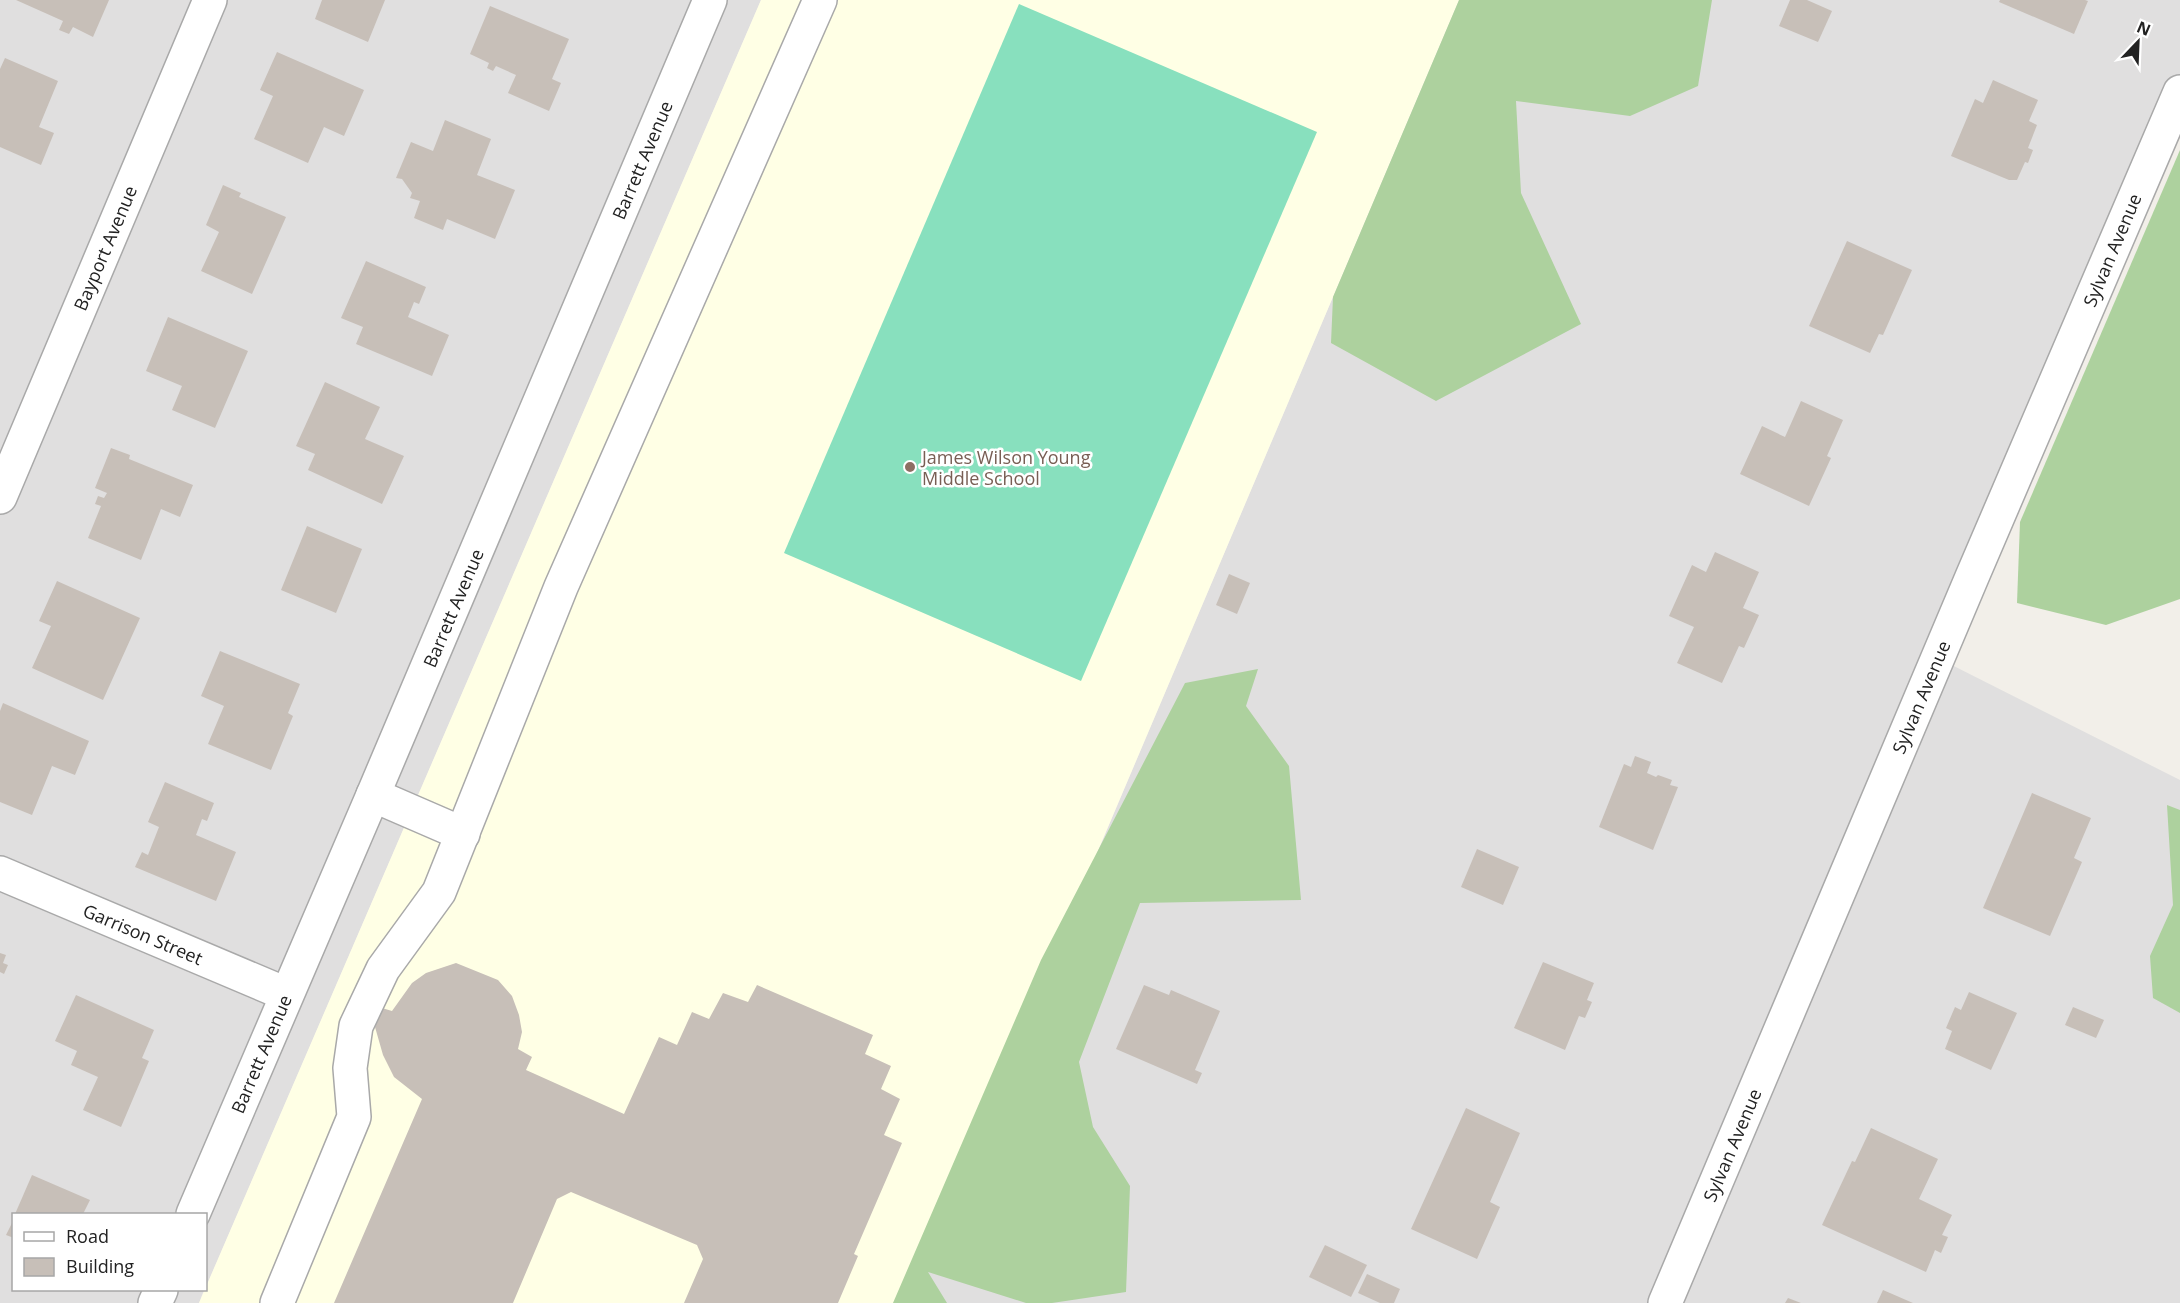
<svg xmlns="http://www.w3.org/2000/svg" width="2180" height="1303" font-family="'Open Sans',sans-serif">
<rect width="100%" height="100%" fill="#f2efe9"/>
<!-- residential -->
<g fill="#e0dfdf">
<path d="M0,0H761L206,1287V1214H14V1290H204L199,1303H0Z"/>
<path d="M1459,0H2180V84L1932,655L2180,780V1303H906Z"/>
</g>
<!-- education -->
<path fill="#ffffe5" d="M761,0H1459L906,1303H199Z"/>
<!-- forest -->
<g fill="#add19e">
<path d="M1459,0H1712L1698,86L1630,116L1516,101L1521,193L1581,324L1436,401L1331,343L1333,297Z"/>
<path d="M2180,150V599L2106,625L2017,603L2020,522Z"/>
<path d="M1258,669L1246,706L1289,766L1301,900L1140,903L1079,1062L1093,1127L1130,1186L1126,1292L1052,1303H1026L928,1272L947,1303H893L1041,960L1185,683Z"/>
<path d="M2167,805L2180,810V1013L2153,998L2150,956L2173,905Z"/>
</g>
<!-- pitch -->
<path fill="#88e0be" d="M1019,4L1317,132L1081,681L784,553Z"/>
<!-- building -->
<g fill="#c7bfb8">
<path d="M16,0H109L93,37L73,27L69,34L59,30L63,21Z"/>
<path d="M322,0H385L368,42L315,19Z"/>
<path d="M1790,0H1807L1832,11L1818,42L1779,26Z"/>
<path d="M2000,0H2085L2088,1L2074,34L1999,2Z"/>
<path d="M490,6L569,39L552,79L561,83L549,111L508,93L516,75L496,66L493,71L487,68L489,63L470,54Z"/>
<path d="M277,52L364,90L344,136L324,127L308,163L254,139L273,96L260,90Z"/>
<path d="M5,58L58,81L39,127L54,133L41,165L0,147V69Z"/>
<path d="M1993,80L2038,100L2029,121L2037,125L2028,148L2033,150L2028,163L2025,162L2017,180H2009L1951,156L1975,99L1983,103Z"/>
<path d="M445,120L491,139L477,175L515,190L495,239L447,219L443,230L414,218L420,201L410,198L412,193L402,179L396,178L411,142L433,151Z"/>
<path d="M223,185L241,193L239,197L286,217L252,294L201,271L219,232L206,225Z"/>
<path d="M1847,241L1912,270L1883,335L1879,334L1870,353L1809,326Z"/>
<path d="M366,261L426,287L419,304L414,302L408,317L449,335L432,376L356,344L363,327L341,318Z"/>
<path d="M168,317L248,351L215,428L172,410L182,386L146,371Z"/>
<path d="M325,382L380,407L365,439L404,456L382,504L308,470L315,454L296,446Z"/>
<path d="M1801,401L1843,420L1827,456L1831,458L1809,506L1740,474L1762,426L1785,437Z"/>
<path d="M111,448L130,455L129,459L193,485L180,517L161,509L141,560L88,538L101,506L95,504L98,496L104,498L107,493L95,488Z"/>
<path d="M307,526L362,549L336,613L281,590Z"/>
<path d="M1715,552L1759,572L1743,608L1759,615L1744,648L1739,646L1722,683L1677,663L1694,627L1669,616L1692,565L1706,572Z"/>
<path d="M1229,574L1250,583L1237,614L1216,605Z"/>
<path d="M57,581L140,618L103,700L32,668L51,626L39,621Z"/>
<path d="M220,651L300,684L288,713L293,716L271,770L208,744L224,706L201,696Z"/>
<path d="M3,703L89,741L75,775L52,766L32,815L0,802V711Z"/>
<path d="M1635,756L1651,762L1647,773L1656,777L1658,775L1672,780L1670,785L1678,787L1653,850L1599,827L1624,764L1631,767Z"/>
<path d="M165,782L214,803L207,821L202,819L196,835L236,852L216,901L135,867L142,852L148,855L159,827L148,822Z"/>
<path d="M2032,793L2091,818L2074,858L2082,862L2050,936L1983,908Z"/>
<path d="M1477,849L1519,867L1503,905L1461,887Z"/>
<path d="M0,953L6,955L3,963L8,965L4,974L0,972Z"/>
<path d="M1543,962L1594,983L1587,1000L1592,1002L1585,1018L1579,1016L1565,1050L1514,1028Z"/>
<path d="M456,963L498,980L512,996L519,1015L522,1032L518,1049L532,1057L526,1070L624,1114L659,1037L677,1045L692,1012L709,1019L723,993L748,1002L757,985L873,1035L865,1054L891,1066L881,1089L900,1099L884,1135L902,1143L854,1254L858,1256L838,1303H684L703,1259L697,1245L571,1192L557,1199L513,1303H334L422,1099L394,1077L383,1055L375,1027L382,1008L392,1011L412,983L426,973Z"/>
<path d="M1144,985L1169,995L1171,990L1220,1011L1195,1070L1202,1073L1197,1084L1116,1049Z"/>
<path d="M1969,992L2017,1013L1991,1070L1945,1049L1952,1031L1946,1028L1955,1007L1961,1010Z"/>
<path d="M76,995L154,1030L142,1058L149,1061L121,1127L83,1110L98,1077L71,1065L77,1051L55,1041Z"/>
<path d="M2073,1007L2104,1020L2096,1038L2065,1025Z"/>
<path d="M1466,1108L1520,1133L1490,1202L1500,1207L1477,1259L1411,1229Z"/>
<path d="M1871,1128L1938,1159L1919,1199L1952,1215L1942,1235L1948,1237L1941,1253L1935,1250L1926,1272L1822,1225L1852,1161L1855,1162Z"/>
<path d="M32,1175L90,1200L83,1214H15Z"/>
<path d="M14,1219V1238L6,1235Z"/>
<path d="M1325,1245L1367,1265L1351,1297L1309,1277Z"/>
<path d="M1367,1274L1400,1289L1394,1303H1380L1358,1293Z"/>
<path d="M1883,1290L1913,1303H1877Z"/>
<path d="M1788,1298L1801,1303H1785Z"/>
</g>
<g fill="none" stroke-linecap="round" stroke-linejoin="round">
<!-- minor casing -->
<g stroke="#a9a9a9" stroke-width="36">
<g id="minor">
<path d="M0,497L210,0"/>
<path d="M373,795L463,834"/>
<path d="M0,873L286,994"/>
<path d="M193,1214L373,795L710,0"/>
<path d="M155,1303L161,1290"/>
<path d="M277,1303L354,1117L350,1068L356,1026L383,969L439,892L561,587L820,0"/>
<path d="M1665,1303L1972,577L2180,92"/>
</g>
</g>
<!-- minor -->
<use href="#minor" stroke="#fff" stroke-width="33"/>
</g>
<!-- markers -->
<circle fill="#8d6e63" stroke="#fff" stroke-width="2" cx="910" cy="467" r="6"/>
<g text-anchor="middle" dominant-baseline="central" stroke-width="5" stroke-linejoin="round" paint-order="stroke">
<!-- street labels -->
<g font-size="18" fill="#222" stroke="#fff">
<text transform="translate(642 160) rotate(-67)">Barrett Avenue</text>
<text transform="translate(105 248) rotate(-67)">Bayport Avenue</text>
<text transform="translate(2112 250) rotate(-67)">Sylvan Avenue</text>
<text transform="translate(453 608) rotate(-67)">Barrett Avenue</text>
<text transform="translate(1921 697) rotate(-67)">Sylvan Avenue</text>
<text transform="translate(143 934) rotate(23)">Garrison Street</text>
<text transform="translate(261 1054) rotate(-67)">Barrett Avenue</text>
<text transform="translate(1732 1145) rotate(-67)">Sylvan Avenue</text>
</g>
<!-- education labels -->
<g font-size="18" fill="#785e54" stroke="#fff" text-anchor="start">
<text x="922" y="457">James Wilson Young<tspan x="922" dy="21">Middle School</tspan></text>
</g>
</g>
<!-- legend -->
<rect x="12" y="1213" width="195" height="78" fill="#ffffff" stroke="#a7a7a7" stroke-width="1.5"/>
<rect x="24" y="1232" width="30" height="9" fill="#ffffff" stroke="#a7a7a7" stroke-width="1.5"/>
<text x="66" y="1243" font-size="18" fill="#222222">Road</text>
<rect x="24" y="1258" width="30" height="18" fill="#c7bfb8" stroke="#a7a7a7" stroke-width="1.5"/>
<text x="66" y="1273" font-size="18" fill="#222222">Building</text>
<!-- north arrow -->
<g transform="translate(2138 42) rotate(23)" stroke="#ffffff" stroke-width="4.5" paint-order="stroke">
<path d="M0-4.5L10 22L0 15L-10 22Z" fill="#222222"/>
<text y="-9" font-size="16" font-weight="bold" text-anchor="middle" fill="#222222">N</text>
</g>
</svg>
